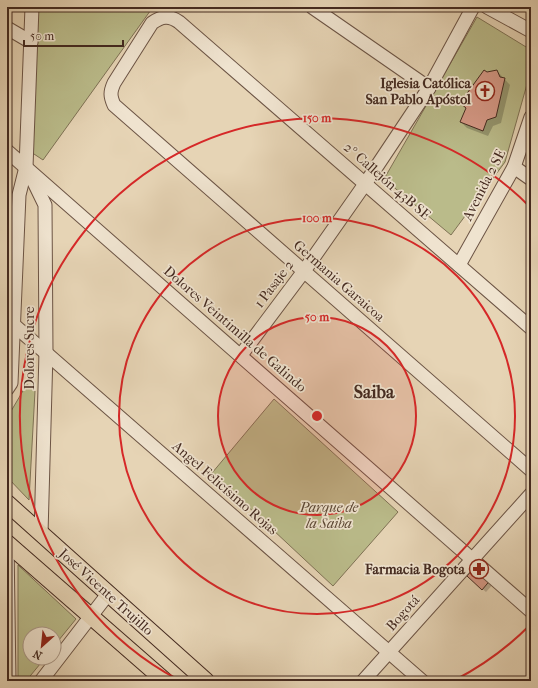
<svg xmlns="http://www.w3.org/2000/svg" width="538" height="688" font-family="'IM FELL French Canon',serif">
<rect width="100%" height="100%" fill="#e6d4b5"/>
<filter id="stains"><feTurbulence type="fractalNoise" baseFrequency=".005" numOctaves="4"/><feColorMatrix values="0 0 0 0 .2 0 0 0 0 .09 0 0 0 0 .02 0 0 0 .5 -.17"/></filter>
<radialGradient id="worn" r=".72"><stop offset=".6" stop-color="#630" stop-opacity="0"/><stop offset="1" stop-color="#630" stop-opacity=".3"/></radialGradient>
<!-- green -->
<g fill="#babb8a" stroke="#7f7255">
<path d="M38,7H153L43,160L31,152Z"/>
<path d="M477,17L531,50V70L505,162L451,235L384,179Z"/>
<path d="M27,384L35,391L29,500L7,477V418Z"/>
<path d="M274,399L398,512L333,586L212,473Z"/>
<path d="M18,565L76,619L54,646V634H30V658H45L26,681H18Z"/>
</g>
<!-- shadow -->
<g fill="#0003">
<path d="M497,71L510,85L501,123L493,126L488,136L467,128L461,122L467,109L461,103L487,74Z"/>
<path d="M472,580L495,582L486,592Z"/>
</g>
<!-- building -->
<g fill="#d79a88" stroke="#442a20">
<path d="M484,70L487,72L497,70L500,77L505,78L496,117L487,120L483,131L460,122L466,108L460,103Z"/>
<path d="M477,564L492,578L482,590L467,576Z"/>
</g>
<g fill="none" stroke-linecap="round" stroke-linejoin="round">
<!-- minor casing -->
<g stroke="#6c5445" stroke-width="15">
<g id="minor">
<path d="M312,7L429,88"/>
<path d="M487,7L531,31"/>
<path d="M7,28L31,42"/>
<path d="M7,151L531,611"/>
<path d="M514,167L531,179"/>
<path d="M29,172L45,205L46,352L41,534"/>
<path d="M459,265L514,167L531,117"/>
<path d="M7,319L422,681"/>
<path d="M531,328L179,22C169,15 162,16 152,23L114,83C110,92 110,96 114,105L531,470"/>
<path d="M241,355L304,271L365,184L429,88L473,7"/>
<path d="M7,389L11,383L19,195L26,167L32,7"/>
<path d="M7,543L9,681"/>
<path d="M41,681L108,594"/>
<path d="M363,681L531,494"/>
</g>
</g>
<!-- major casing -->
<g stroke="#442a20" stroke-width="18">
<g id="major">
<path d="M7,503L206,681"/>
<path d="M7,543L165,681"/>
</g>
</g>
<!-- minor -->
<use href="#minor" stroke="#efe3cf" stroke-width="13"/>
<!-- major -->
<use href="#major" stroke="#e6d4b5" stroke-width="16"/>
</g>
<!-- distance rings -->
<circle cx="317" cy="416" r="99" fill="#d62828" fill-opacity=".12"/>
<g fill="none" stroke="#d62828" stroke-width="2">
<circle cx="317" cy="416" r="99"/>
<circle cx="317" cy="416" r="198"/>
<path d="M530 625A298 298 0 0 1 455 680M179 680A298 298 0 1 1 530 207"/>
</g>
<!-- icons -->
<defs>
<g id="church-ring" transform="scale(1)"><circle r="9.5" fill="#efe3cf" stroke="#8f2418" stroke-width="1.5"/><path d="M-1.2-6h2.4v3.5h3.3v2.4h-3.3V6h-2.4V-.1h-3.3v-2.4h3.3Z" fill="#8f2418"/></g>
<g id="pharmacy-ring" transform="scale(1)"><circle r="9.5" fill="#efe3cf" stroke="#8f2418" stroke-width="1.5"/><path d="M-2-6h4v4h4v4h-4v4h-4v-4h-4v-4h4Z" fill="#8f2418"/></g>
</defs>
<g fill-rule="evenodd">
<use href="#church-ring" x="485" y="91"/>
<use href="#pharmacy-ring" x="479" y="569"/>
</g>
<g text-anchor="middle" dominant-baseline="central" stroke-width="3.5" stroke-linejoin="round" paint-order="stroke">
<!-- poi labels -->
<g font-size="14" font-weight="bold" fill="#442a20" stroke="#efe3cf" text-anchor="end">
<text x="471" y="83">Iglesia Católica<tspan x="471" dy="16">San Pablo Apóstol</tspan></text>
<text x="465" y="569">Farmacia Bogota</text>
</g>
<!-- street labels -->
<g font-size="14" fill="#442a20" stroke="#efe3cf">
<text transform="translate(387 181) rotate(41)">2º Callejón 43B SE</text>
<text transform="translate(484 185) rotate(-63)">Avenida 2 SE</text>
<text transform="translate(339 281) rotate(41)">Germania Garaicoa</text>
<text transform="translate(274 284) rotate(-53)">1 Pasaje 2</text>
<text transform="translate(235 329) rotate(41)">Dolores Veintimilla de Galindo</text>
<text transform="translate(29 348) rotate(-90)">Dolores Sucre</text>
<text transform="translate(225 488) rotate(41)">Angel Felicísimo Rojas</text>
<text transform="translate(106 592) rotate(42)">José Vicente Trujillo</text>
<text transform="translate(403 613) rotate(-48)">Bogotá</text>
</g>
<!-- park labels -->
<g font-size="14" font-style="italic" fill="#5c4735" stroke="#efe3cf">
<text x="329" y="507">Parque de<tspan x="329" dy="16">la Saiba</tspan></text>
</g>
<!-- district labels -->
<g font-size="18" font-weight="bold" fill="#442a20" stroke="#efe3cf">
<text x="374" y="392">Saiba</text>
</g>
</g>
<circle cx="317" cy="416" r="6" fill="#d62828" stroke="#efe3cf" stroke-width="2"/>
<g font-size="12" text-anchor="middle" font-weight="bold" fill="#d62828" stroke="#efe3cf" stroke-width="3.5" stroke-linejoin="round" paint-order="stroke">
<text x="317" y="122">150 m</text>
<text x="317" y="222">100 m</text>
<text x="317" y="321">50 m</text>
</g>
<!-- margin -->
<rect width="538" height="688" fill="none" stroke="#e6d4b5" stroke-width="24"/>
<rect x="8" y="8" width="522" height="672" fill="none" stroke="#442a20" stroke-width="2"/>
<rect x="12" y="12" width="514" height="664" fill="none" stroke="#442a20"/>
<!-- north arrow -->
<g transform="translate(42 646) rotate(207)"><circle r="19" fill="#efe3cf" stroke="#ab9989"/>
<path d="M0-3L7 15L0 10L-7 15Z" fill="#8f2418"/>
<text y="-6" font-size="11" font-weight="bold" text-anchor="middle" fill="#442a20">N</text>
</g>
<!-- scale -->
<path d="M24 40v6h99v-6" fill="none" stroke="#442a20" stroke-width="2"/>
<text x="30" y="40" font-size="12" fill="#442a20" stroke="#efe3cf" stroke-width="3" paint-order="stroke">50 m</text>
<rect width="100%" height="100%" filter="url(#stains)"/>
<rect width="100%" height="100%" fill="url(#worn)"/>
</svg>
